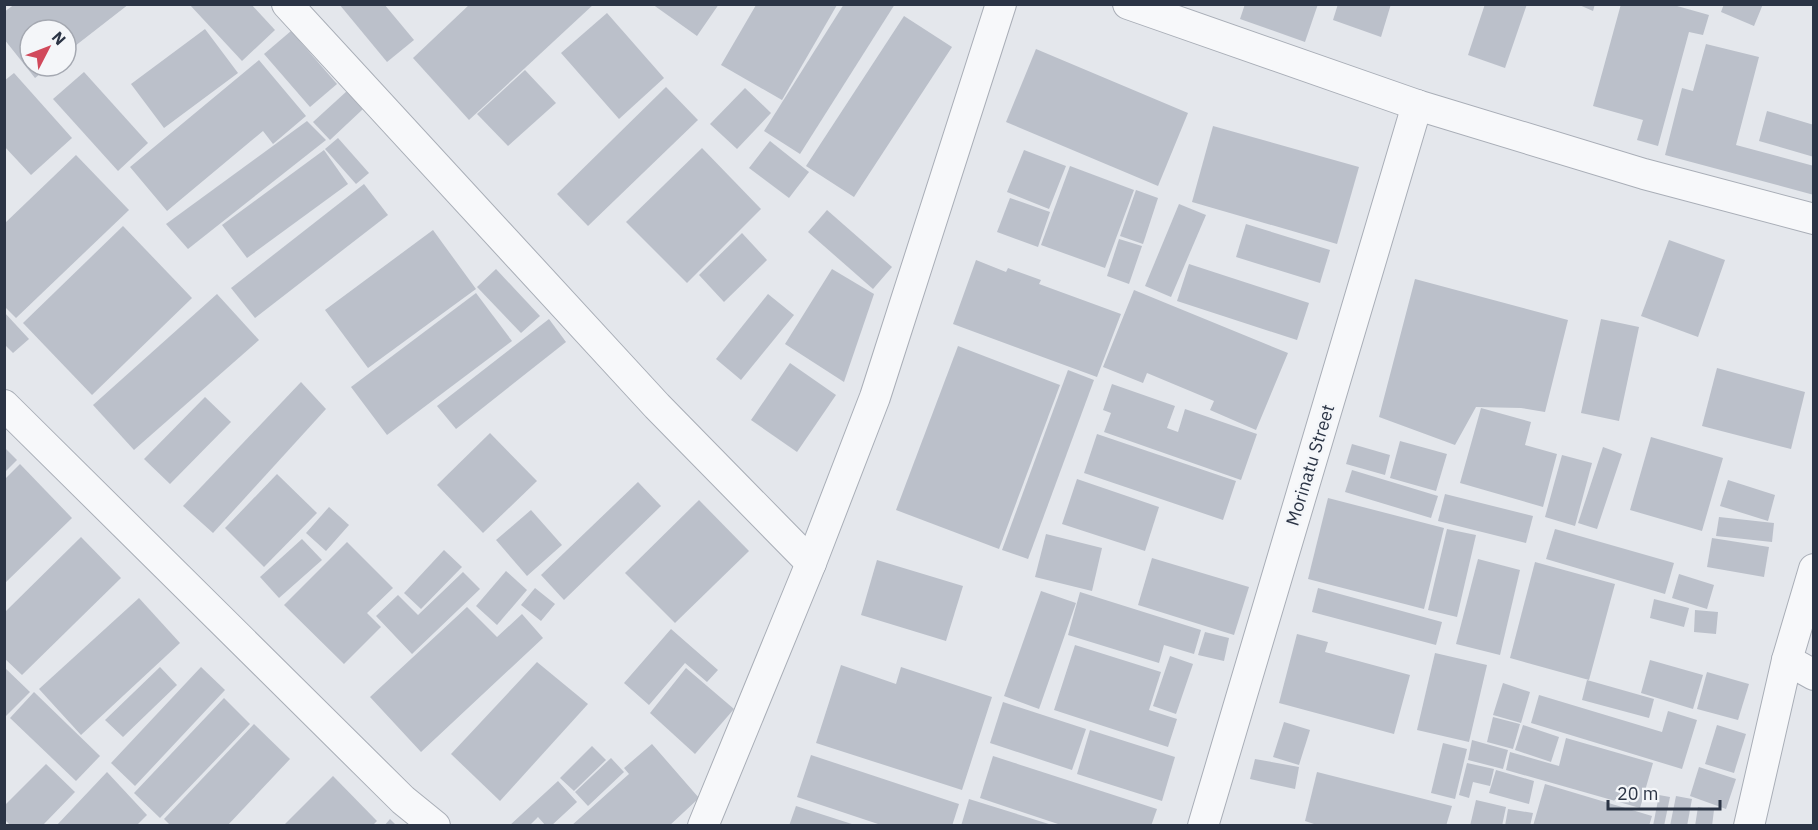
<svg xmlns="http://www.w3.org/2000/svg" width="1818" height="830" font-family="'IBM Plex Sans',sans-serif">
<rect width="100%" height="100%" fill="#e4e7ec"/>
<!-- building -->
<g fill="#bbc0ca">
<path d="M15,4H129L66,53V30H30V66H50L35,78L4,39V12Z"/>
<path d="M189,4H251L275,30L242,61Z"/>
<path d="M339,4H384L414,40L387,62Z"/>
<path d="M470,4H594L469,120L413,58Z"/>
<path d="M652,4H719L697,36Z"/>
<path d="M844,4H895L800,154L764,131Z"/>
<path d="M1245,4H1318L1305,42L1240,19Z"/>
<path d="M1338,4H1391L1381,37L1333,20Z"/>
<path d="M1485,4H1527L1505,68L1468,55Z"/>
<path d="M1577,4H1595L1593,11Z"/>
<path d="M1621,4H1670L1709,15L1703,35L1689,32L1658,146L1637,140L1643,120L1593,106Z"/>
<path d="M1724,4H1763L1754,26L1721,12Z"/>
<path d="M756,5H837L782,100L721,65Z"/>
<path d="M607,13L664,78L619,119L561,53Z"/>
<path d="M904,16L952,47L854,197L806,166Z"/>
<path d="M205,29L238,73L164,128L131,84Z"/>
<path d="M291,31L337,84L310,107L264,54Z"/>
<path d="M1706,44L1759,57L1736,145L1814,166V195L1665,155L1682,88L1693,91Z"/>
<path d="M1036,49L1188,113L1158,186L1006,122Z"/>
<path d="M259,60L306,116L273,144L263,131L167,211L130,167Z"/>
<path d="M525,70L556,103L508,146L477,114Z"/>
<path d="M84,72L148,143L118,171L53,99Z"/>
<path d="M14,73L72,138L31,175L4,146V81Z"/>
<path d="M666,87L698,120L588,226L557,194Z"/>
<path d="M745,88L771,113L737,149L710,124Z"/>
<path d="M347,91L363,109L330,140L313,122Z"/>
<path d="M1767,111L1814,125V157L1759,141Z"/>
<path d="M307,121L326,140L188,249L166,224Z"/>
<path d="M1213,126L1359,167L1337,244L1192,202Z"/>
<path d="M338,138L369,173L356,184L325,149Z"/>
<path d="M770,141L809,172L789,198L749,168Z"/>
<path d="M702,148L761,209L687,283L626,222Z"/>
<path d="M324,150L348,184L247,258L222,225Z"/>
<path d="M1024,150L1066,166L1049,209L1007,192Z"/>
<path d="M76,155L129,210L16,318L4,306V224Z"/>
<path d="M1070,166L1134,190L1105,268L1041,245Z"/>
<path d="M364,184L388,215L255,318L231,288Z"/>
<path d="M1136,190L1158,198L1143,244L1120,236Z"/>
<path d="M1010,198L1050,212L1038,247L997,232Z"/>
<path d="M1179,204L1206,215L1171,297L1145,286Z"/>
<path d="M827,210L892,267L873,289L808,232Z"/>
<path d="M1246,224L1330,250L1320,283L1236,257Z"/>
<path d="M123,226L192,298L92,395L23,323Z"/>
<path d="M433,230L476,289L368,368L325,310Z"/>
<path d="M742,233L767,260L724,302L699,275Z"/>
<path d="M1119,239L1142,246L1129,284L1107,276Z"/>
<path d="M1669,240L1725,260L1698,337L1641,316Z"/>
<path d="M976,260L1006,272L1008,268L1041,280L1039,284L1121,314L1097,377L953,324Z"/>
<path d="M1189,264L1309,303L1297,340L1177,301Z"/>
<path d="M496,269L540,316L521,333L477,287Z"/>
<path d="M832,269L874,294L844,382L785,344Z"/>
<path d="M1415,279L1568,320L1545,412L1521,408L1476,407L1455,445L1379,417Z"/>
<path d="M1134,290L1288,353L1256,430L1210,410L1214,401L1147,373L1143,383L1103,367Z"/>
<path d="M476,293L512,341L387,435L351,387Z"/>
<path d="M217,294L259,340L134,450L93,405Z"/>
<path d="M768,294L794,315L741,380L716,359Z"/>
<path d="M4,312L29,339L13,353L4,344Z"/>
<path d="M549,319L566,342L456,429L437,406Z"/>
<path d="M1601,319L1639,327L1619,421L1581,413Z"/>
<path d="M958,346L1060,385L999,549L896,510Z"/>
<path d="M790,363L836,395L797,452L751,420Z"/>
<path d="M1717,368L1805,392L1791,449L1702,426Z"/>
<path d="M1068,370L1094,380L1028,559L1002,550Z"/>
<path d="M301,382L326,409L213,533L183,506Z"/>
<path d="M1112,384L1175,406L1167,428L1178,432L1185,409L1257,434L1241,480L1104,432L1111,413L1103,410Z"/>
<path d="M205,397L231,422L170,484L144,459Z"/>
<path d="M1481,408L1531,422L1525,445L1557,454L1543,507L1460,483Z"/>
<path d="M490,433L537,481L483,533L437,485Z"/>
<path d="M1097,434L1236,481L1223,520L1084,473Z"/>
<path d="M1651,437L1723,458L1702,531L1630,510Z"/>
<path d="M1400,441L1447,454L1436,491L1390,478Z"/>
<path d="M1352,444L1390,455L1385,475L1346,464Z"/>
<path d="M4,447L17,460L4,473Z"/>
<path d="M1603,447L1622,454L1597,529L1578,523Z"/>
<path d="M1562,455L1592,463L1575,526L1545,517Z"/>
<path d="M20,464L72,518L4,584V480Z"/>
<path d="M1352,470L1438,496L1431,518L1345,492Z"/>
<path d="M277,474L317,513L264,567L225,528Z"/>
<path d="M1077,479L1159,507L1145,551L1062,524Z"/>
<path d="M1728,480L1775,495L1768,521L1720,506Z"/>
<path d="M638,482L661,506L564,600L541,575Z"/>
<path d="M1445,494L1533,516L1526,543L1438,521Z"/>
<path d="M1328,498L1444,528L1424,609L1308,579Z"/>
<path d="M699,500L749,551L675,623L625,573Z"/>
<path d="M329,507L349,525L326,551L306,533Z"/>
<path d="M531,510L562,545L527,576L496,540Z"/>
<path d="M1719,517L1774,523L1772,542L1716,536Z"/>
<path d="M1447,529L1476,535L1457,617L1428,610Z"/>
<path d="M1555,529L1674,563L1665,594L1546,559Z"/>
<path d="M1046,534L1102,548L1092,591L1035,577Z"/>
<path d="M81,537L121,578L22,675L4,658V613Z"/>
<path d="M1712,538L1769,547L1764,577L1707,567Z"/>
<path d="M302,539L322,560L279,598L260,577Z"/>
<path d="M347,542L393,588L367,613L381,627L344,664L284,605Z"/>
<path d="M444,550L462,567L421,609L404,593Z"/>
<path d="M1152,558L1249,587L1234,635L1138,605Z"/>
<path d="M1478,559L1520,570L1500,655L1456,644Z"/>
<path d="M877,560L963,586L946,641L861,615Z"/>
<path d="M1535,562L1615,584L1589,680L1510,658Z"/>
<path d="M506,571L527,590L497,625L476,606Z"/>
<path d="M463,572L480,589L412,654L376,616L398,595L418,615Z"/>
<path d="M1679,574L1714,585L1707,609L1672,598Z"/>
<path d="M535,588L555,604L541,621L521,605Z"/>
<path d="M1318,588L1442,622L1436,645L1312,612Z"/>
<path d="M1041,591L1076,603L1039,709L1004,696Z"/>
<path d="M1080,592L1201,630L1194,654L1164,645L1159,663L1068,635Z"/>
<path d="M139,598L180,643L81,735L39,689Z"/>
<path d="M1654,599L1689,608L1684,627L1650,618Z"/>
<path d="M467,607L497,637L522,614L543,638L421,752L370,697Z"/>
<path d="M1695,610L1718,612L1716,634L1694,632Z"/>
<path d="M671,629L718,670L707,682L685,663L649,705L624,683Z"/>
<path d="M1205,632L1229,638L1224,661L1198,655Z"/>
<path d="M1297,634L1328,642L1325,652L1410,675L1394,734L1279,703Z"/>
<path d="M1075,645L1161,672L1149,710L1177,719L1168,747L1054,710Z"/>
<path d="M1435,653L1487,665L1469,742L1417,730Z"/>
<path d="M1170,656L1193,664L1176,714L1153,706Z"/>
<path d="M1650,660L1703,675L1693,709L1641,693Z"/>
<path d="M537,662L588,704L500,801L451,754Z"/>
<path d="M841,665L896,684L901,667L992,697L962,790L816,743Z"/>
<path d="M4,667L30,692L4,718Z"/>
<path d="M160,667L177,685L123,737L105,720Z"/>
<path d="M201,667L225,690L135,786L111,763Z"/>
<path d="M686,668L734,709L695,754L650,713Z"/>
<path d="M1707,672L1749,684L1738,720L1697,709Z"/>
<path d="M1587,680L1654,699L1649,718L1582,700Z"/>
<path d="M1503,683L1530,692L1521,723L1493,715Z"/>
<path d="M34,692L100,756L76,781L10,718Z"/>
<path d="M1539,695L1662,732L1668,711L1697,720L1682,769L1531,723Z"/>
<path d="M224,698L250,724L160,818L134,793Z"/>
<path d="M1003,702L1086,729L1072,770L990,743Z"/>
<path d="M1493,717L1520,724L1513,749L1487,742Z"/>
<path d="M1284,722L1310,730L1299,765L1273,757Z"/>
<path d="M254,724L290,759L227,826H171L164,819Z"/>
<path d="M1523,725L1559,737L1551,762L1515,750Z"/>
<path d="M1717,725L1746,734L1734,773L1705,764Z"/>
<path d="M1090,730L1175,757L1162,801L1077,774Z"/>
<path d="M1566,738L1653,763L1640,808L1506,770L1510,752L1559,766Z"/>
<path d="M1472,740L1508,750L1503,769L1468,760Z"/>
<path d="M1443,743L1467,749L1455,799L1431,793Z"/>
<path d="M652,744L699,798L669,826H571L629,774L624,768Z"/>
<path d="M592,746L606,760L574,791L560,778Z"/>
<path d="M811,755L959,804L952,826H884L797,797Z"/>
<path d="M993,756L1157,809L1151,826H1064L980,798Z"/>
<path d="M611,758L624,772L588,806L575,792Z"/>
<path d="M1255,759L1299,767L1295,789L1250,779Z"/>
<path d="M1467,763L1494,769L1490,786L1473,782L1469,798L1459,795Z"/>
<path d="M46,764L75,792L42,826H11L4,819V806Z"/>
<path d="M1699,767L1736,779L1726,809L1690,796Z"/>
<path d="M1496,770L1534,781L1529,804L1489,793Z"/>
<path d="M107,772L147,815L136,826H56Z"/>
<path d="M1317,772L1452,806L1446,826H1320L1305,821Z"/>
<path d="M333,776L377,821L372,826H283Z"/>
<path d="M558,781L577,802L551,826H546L538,817L529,826H509Z"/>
<path d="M1545,784L1652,816L1649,826H1533Z"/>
<path d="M1659,795L1670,797L1664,826H1653Z"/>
<path d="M1676,796L1692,799L1687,826H1670Z"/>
<path d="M969,799L1052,825V826H961Z"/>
<path d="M1476,800L1506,807L1502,826H1470Z"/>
<path d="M796,806L855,825V826H789Z"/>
<path d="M1698,807L1714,810L1712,826H1695Z"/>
<path d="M1508,809L1533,813L1530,826H1505Z"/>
<path d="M390,819L397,826H384Z"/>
</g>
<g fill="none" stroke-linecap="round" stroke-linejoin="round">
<!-- minor casing -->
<g stroke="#a9aeb7" stroke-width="32">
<g id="minor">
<path d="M287,4L657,406L811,563"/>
<path d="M1128,4L1417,105L1644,174L1814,219"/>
<path d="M4,405L403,800L435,826"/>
<path d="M1787,660L1814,675"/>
<path d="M703,826L811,563L875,397L1001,4"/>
<path d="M1203,826L1417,105"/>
<path d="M1749,826L1787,660L1814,569"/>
</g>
</g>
<!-- minor -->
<use href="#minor" stroke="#f7f8fa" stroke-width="30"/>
</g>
<g text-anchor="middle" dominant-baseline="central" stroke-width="5" stroke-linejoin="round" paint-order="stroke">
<!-- street labels -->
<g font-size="18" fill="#2b3445" stroke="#f4f6f9">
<text transform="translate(1310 465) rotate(-73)">Morinatu Street</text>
</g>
</g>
<!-- border -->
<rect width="1818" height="830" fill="none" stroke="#2b3445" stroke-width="12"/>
<!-- north arrow -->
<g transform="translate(48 48) rotate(48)"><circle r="28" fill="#f4f6f9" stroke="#a4a8b1" stroke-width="1.5"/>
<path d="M0-4.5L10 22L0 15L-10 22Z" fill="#d1495b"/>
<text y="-9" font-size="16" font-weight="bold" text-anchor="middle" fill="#2b3445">N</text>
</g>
<!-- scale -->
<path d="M1608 800v9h112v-9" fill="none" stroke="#2b3445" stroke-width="3"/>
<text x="1617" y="800" font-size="18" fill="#2b3445" stroke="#f4f6f9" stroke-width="4.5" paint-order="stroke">20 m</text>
</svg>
